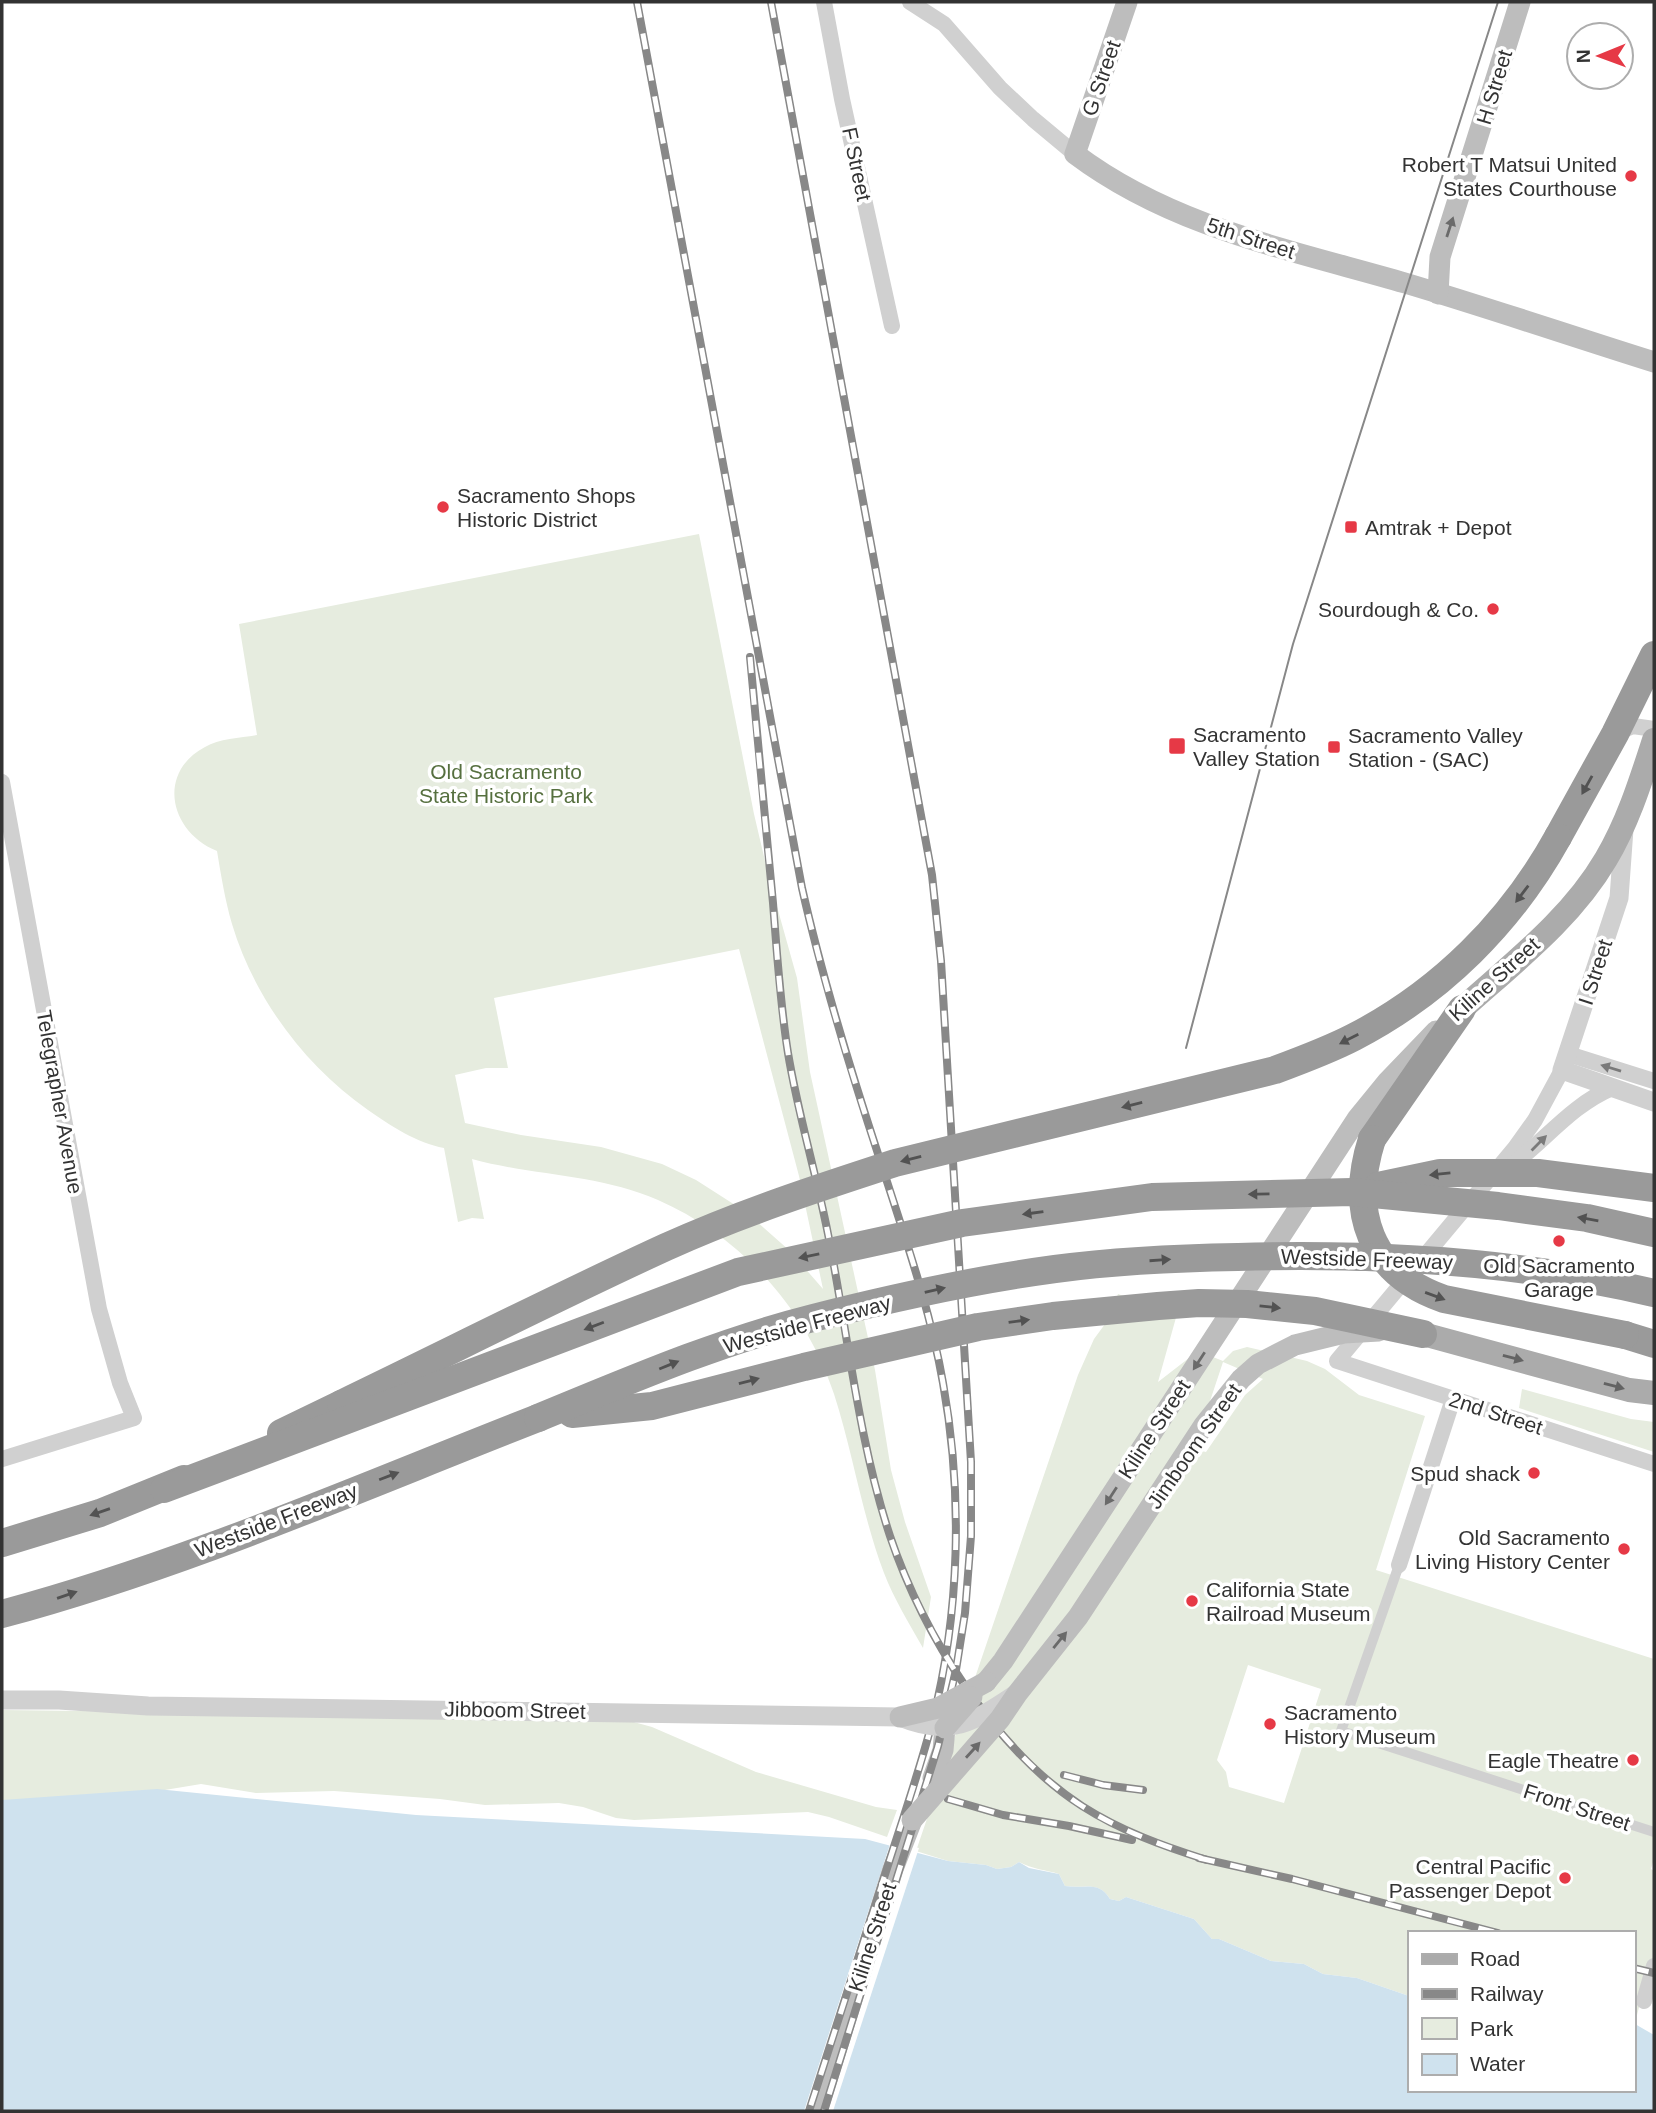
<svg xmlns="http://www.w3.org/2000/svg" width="1656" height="2113" font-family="Helvetica,sans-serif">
<rect width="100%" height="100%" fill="#fff"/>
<!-- green -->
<g fill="#e6ecdf" fill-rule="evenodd">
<path d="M699,534L754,814L769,878L797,978L810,1072L875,1370L891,1470L905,1522L931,1597L923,1648C909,1623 894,1599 884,1573C862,1515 853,1453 834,1394C806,1308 740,1236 658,1200C599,1174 534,1176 472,1159L484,1219L472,1218L458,1222L444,1148C417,1143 391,1126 368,1110C305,1066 254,998 232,924C225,900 221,875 217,851C170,832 156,773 205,747C219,738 241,738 257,735L239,624ZM739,949L799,1176L823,1289L790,1251L746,1212L696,1180L662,1164L601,1147L521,1135L465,1123L455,1075L486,1068H508L494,998Z"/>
<path d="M1118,1294L1177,1314L1158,1382L1198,1351L1223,1361L1233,1351L1247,1347L1307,1361L1325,1369L1359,1395L1425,1416L1376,1570L1654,1659V1859L1651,1869L1654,1871V1975L1648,1974L1633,2030V1933H1409V1996L1357,1978L1323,1974L1304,1964L1271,1961L1219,1939H1212L1194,1919L1126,1897L1119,1901L1110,1899C1099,1880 1084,1889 1065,1886L1059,1874C1046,1870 1032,1869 1019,1862L1011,1867L997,1869L986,1865L948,1861L916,1851L1078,1375L1094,1339L1108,1320ZM1223,1362L1263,1379L1245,1395L1206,1452L1194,1449ZM1248,1665L1321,1689L1284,1803L1229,1787L1226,1772L1217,1760Z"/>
<path d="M1522,1389L1631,1419L1654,1422V1452L1519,1408Z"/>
<path d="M2,1710L619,1718L652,1727L756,1772L876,1807L897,1810L887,1837L829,1817L808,1812L634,1820L616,1818L583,1807L559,1803L485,1805L440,1799L334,1791L256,1793L201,1784L2,1817Z"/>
</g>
<!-- water -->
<path fill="#cfe2ee" d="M157,1789L416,1815L865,1839L948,1861L986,1865L997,1869L1011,1867L1019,1862L1029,1868L1059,1874L1065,1886C1085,1889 1099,1880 1110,1899L1119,1901L1126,1897L1194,1919L1212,1939H1219L1271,1961L1304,1964L1323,1974L1357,1978L1409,1996V2090H1633L1635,2024L1654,2035V2111H2V1800Z"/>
<!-- pier -->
<path fill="#fff" d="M891,1841L919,1848L833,2111H804Z"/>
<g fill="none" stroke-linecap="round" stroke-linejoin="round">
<!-- pedestrian -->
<path stroke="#d0d0d0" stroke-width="10" d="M1399,1565L1341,1731L1654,1832"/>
<!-- minor -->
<g stroke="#d0d0d0" stroke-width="16">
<path d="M824,2L842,99L892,326"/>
<path d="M910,2L944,24L1000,88L1033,119L1075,154"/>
<path d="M1617,733L1633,726L1654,729"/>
<path d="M2,782L99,1309L120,1383L134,1418L2,1459"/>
<path d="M1568,1054L1654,1081"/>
<path d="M1562,1070L1535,1120L1515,1148L1337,1361L1654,1464"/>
<path d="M1504,1171C1542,1145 1569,1106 1612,1088"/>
<path d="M1399,1565L1453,1399"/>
<path d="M1644,2001L1654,1966"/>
</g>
<!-- tertiary -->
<g stroke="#d0d0d0" stroke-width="19">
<path d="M1624,829L1619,898L1562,1070L1654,1102"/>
<path d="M2,1700H59L148,1706L900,1717"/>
</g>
<!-- secondary -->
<g stroke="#bdbdbd" stroke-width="21">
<path d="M1127,2L1075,154C1172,227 1291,250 1405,283C1489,308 1571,336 1654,362"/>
<path d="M1438,294L1440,257L1520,2"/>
<path d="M986,1682L1003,1661L1357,1119L1388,1081L1436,1031"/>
<path d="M933,1778L943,1750L945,1728"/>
<path d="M817,2111L893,1869L912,1820"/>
</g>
<!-- primary -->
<g stroke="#ababab" stroke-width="24">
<path d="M1462,1009C1513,963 1571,919 1606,859C1628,822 1641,780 1654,740"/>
<path d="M1423,1334L1629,1390L1654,1393"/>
</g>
<!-- motorway -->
<g stroke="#9a9a9a" stroke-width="28">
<path d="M1558,837L1615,734L1654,655"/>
<path d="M1372,1139L1462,1009"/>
<path d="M1625,1335L1654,1344"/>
<path d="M281,1433L341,1404"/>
<path d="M2,1543L100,1513L184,1479"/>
<path d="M2,1614C185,1565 361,1487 538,1418"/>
</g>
<!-- tram -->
<path stroke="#888" stroke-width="2" d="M1186,1048L1293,644L1498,2"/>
<!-- rail casing -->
<g stroke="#888" stroke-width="8">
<g id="rail">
<path d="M637,2L802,888C823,981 851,1072 881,1163C904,1235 930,1308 943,1383C963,1495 960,1613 932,1723C917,1779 898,1833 881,1887C857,1962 833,2037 809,2111"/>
<path d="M771,2L932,875L941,961L971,1462V1536L965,1613L956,1670L938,1746L824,2111"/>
<path d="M750,657C757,739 765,821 773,903C777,953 780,1003 788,1053C798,1114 816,1173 828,1234C848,1334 858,1439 890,1536C923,1634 994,1749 1082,1806C1121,1831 1163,1846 1207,1860"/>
<path d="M1064,1775L1103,1785L1143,1790"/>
<path d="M948,1799L1003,1815L1069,1826L1132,1840"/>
<path d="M1199,1858L1292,1879L1498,1933"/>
<path d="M1633,1968L1654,1973"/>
</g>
</g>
<!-- rail -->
<use href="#rail" stroke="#fff" stroke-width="5" stroke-dasharray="16" stroke-linecap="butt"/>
<!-- tertiary-bridge -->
<path stroke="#d0d0d0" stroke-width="19" d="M900,1717C950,1738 974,1722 1016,1694"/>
<!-- secondary-bridge -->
<g stroke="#bdbdbd" stroke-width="21">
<path d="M900,1717L938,1708L986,1682"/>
<path d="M945,1728L972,1697"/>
<path d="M912,1820L1000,1719L1017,1694L1078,1617L1204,1425L1241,1379L1258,1364L1295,1345L1344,1333L1379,1331"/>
</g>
<!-- motorway-bridge -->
<g stroke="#9a9a9a" stroke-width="28">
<path d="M1372,1139C1349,1211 1369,1273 1444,1299L1625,1335"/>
<path d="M1378,1186L1440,1173H1538L1654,1188"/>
<path d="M341,1404C449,1352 557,1297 666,1247C741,1213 818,1188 895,1163L1275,1070C1302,1060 1329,1050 1354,1037C1441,992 1511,922 1558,837"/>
<path d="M572,1414L652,1406L804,1367L978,1327L1053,1316L1158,1306L1199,1303L1247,1304L1315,1311L1423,1334"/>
<path d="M538,1418C628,1381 718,1342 813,1318C892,1298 973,1280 1055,1269C1115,1261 1177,1258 1238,1257C1378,1253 1518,1261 1654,1293"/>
<path d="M164,1489L738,1272L962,1223L1152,1197L1352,1192L1498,1206L1587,1218L1654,1233"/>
</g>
</g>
<!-- one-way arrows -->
<defs><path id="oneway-solid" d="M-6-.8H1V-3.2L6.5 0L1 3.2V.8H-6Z" transform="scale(1.75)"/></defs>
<g fill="#6a6a6a">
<use href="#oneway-solid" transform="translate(1450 227) rotate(-72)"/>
<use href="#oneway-solid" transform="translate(1199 1361) rotate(123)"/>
<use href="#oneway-solid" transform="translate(1111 1496) rotate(123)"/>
<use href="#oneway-solid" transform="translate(1060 1640) rotate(-51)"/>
<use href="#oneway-solid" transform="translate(973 1750) rotate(-48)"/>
</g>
<g fill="#525252">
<use href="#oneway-solid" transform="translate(1587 785) rotate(119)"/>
<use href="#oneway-solid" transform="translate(1522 894) rotate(127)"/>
<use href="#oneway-solid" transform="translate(1349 1039) rotate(153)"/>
<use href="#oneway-solid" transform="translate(1132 1105) rotate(166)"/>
<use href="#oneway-solid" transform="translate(911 1159) rotate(166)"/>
<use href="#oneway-solid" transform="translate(1440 1174) rotate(174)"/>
<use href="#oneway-solid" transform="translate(1259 1194) rotate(179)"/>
<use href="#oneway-solid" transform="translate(1033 1213) rotate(172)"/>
<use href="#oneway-solid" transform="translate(1588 1219) rotate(-170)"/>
<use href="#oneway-solid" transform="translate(809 1256) rotate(168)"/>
<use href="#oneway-solid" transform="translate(1160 1260) rotate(-4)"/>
<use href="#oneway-solid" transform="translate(935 1290) rotate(-13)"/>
<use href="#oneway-solid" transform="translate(1435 1296) rotate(20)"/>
<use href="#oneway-solid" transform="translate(1270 1307) rotate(6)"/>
<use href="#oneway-solid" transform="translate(1019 1321) rotate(-8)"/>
<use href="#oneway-solid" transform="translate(594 1326) rotate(159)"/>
<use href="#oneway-solid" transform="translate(669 1365) rotate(-22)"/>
<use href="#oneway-solid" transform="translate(749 1381) rotate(-15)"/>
<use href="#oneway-solid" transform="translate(389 1476) rotate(-21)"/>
<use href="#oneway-solid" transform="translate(100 1512) rotate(161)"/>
<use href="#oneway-solid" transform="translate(67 1595) rotate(-19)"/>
</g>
<g fill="#7a7a7a">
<use href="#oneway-solid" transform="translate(1611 1068) rotate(-163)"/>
<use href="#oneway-solid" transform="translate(1539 1143) rotate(-45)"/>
</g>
<g fill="#636363">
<use href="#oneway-solid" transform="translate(1513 1358) rotate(15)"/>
<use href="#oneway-solid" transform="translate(1614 1386) rotate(15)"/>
</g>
<!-- markers -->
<g fill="#e63946" stroke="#fff" stroke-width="2.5">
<circle cx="1631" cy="176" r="7"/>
<circle cx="443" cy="507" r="7"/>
<rect x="1344" y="520" width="14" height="14" rx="3.5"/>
<circle cx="1493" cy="609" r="7"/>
<rect x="1168" y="737" width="18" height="18" rx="3.5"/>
<rect x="1327" y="740" width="14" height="14" rx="3.5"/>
<circle cx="1559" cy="1241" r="7"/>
<circle cx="1534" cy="1473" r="7"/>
<circle cx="1624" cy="1549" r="7"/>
<circle cx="1192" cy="1601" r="7"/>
<circle cx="1270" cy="1724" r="7"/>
<circle cx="1633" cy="1760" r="7"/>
<circle cx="1565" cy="1878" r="7"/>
</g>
<g text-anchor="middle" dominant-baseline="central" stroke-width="7" stroke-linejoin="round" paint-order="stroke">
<!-- street labels -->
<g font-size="21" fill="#333" stroke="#fff">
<text transform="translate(1101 78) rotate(-71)">G Street</text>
<text transform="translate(1494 87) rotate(-73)">H Street</text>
<text transform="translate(857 164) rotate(78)">F Street</text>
<text transform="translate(1251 238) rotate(18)">5th Street</text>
<text transform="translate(1595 972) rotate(-72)">I Street</text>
<text transform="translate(1494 979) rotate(-42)">Kiline Street</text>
<text transform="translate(60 1102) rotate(80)">Telegrapher Avenue</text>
<text transform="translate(1367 1259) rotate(2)">Westside Freeway</text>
<text transform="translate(807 1324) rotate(-15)">Westside Freeway</text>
<text transform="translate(1496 1413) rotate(18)">2nd Street</text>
<text transform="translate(1154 1429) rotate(-57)">Kiline Street</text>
<text transform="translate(1194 1446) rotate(-55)">Jimboom Street</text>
<text transform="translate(276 1520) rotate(-21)">Westside Freeway</text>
<text transform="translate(515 1710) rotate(1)">Jibboom Street</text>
<text transform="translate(1577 1807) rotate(18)">Front Street</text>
<text transform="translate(872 1937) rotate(-72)">Kiline Street</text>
</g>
<!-- poi labels -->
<g font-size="21" fill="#333" stroke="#fff" text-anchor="end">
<text x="1617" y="164">Robert T Matsui United<tspan x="1617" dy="24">States Courthouse</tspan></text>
<text x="457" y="495" text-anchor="start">Sacramento Shops<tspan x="457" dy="24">Historic District</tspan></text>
<text x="1365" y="527" text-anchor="start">Amtrak + Depot</text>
<text x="1479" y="609">Sourdough &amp; Co.</text>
<text x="1193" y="734" text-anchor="start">Sacramento<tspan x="1193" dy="24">Valley Station</tspan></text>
<text x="1348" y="735" text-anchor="start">Sacramento Valley<tspan x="1348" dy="24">Station - (SAC)</tspan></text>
<text x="1559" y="1265" text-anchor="middle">Old Sacramento<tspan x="1559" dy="24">Garage</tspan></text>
<text x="1520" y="1473">Spud shack</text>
<text x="1610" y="1537">Old Sacramento<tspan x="1610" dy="24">Living History Center</tspan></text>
<text x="1206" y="1589" text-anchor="start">California State<tspan x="1206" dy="24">Railroad Museum</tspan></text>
<text x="1284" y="1712" text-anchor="start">Sacramento<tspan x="1284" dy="24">History Museum</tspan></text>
<text x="1619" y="1760">Eagle Theatre</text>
<text x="1551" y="1866">Central Pacific<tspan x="1551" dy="24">Passenger Depot</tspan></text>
</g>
<!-- park labels -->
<g font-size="21" fill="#56703f" stroke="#fff">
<text x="506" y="771">Old Sacramento<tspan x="506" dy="24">State Historic Park</tspan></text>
</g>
</g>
<!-- border -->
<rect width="1656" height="2113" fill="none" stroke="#333333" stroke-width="7"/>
<!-- legend -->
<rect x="1408" y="1931" width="228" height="161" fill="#ffffff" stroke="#adadad" stroke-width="2"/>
<rect x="1422" y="1954" width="35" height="10" fill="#ababab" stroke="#adadad" stroke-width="2"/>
<text x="1470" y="1966" font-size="21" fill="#333333">Road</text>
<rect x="1422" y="1989" width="35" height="10" fill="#888888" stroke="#adadad" stroke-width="2"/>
<text x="1470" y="2001" font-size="21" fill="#333333">Railway</text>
<rect x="1422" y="2018" width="35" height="21" fill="#e6ecdf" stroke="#adadad" stroke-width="2"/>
<text x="1470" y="2036" font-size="21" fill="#333333">Park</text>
<rect x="1422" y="2054" width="35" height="21" fill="#cfe2ee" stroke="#adadad" stroke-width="2"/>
<text x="1470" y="2071" font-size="21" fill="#333333">Water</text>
<!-- north arrow -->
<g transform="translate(1600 56) rotate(269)"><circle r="33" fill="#ffffff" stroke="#adadad" stroke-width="2"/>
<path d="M0-5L12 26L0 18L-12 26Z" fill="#e63946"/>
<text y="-10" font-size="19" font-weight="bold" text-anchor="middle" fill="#333333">N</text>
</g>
</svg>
